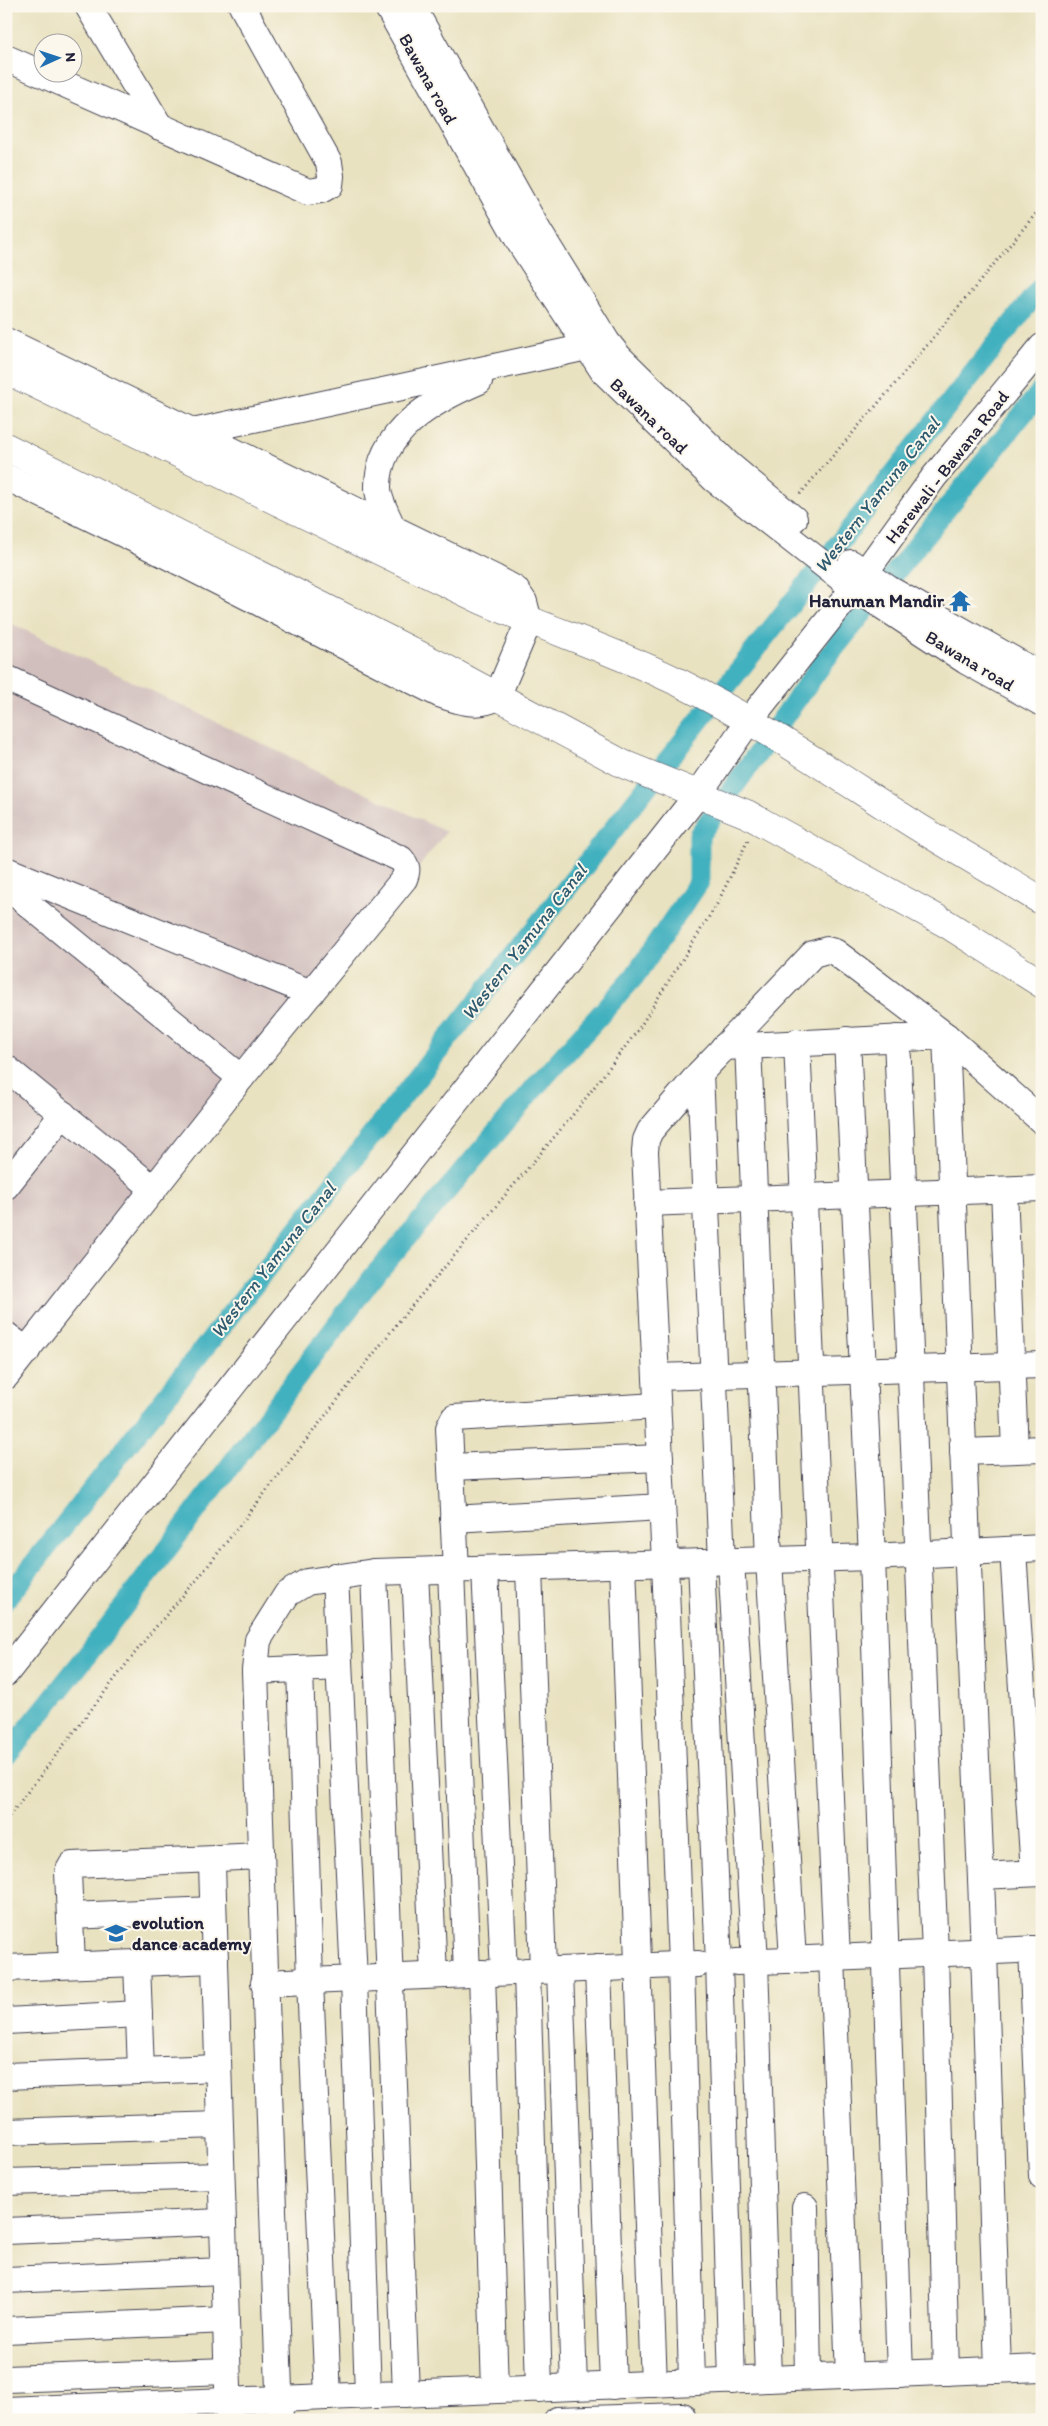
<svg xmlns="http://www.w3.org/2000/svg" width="1048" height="2426" font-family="Itim,sans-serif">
<rect width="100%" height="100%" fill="#fbf7ec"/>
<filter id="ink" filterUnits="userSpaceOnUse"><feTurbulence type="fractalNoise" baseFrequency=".02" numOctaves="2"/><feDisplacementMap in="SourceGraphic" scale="10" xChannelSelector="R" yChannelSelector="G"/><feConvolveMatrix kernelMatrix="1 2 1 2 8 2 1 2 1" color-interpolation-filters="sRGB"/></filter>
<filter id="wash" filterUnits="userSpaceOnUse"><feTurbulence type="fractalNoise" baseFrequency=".0096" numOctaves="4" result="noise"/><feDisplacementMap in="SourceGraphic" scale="20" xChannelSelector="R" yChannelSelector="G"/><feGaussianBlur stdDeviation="1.12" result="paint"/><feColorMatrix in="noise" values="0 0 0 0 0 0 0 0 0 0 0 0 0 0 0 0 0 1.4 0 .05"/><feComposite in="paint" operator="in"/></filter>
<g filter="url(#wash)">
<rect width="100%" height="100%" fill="#e9e2c1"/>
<!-- industrial -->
<path fill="#d1bfbd" d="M6,621L446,832L6,1398Z"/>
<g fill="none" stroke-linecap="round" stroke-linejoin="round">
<!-- canal -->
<g stroke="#43b1bf" stroke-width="21">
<path d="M6,1599L1042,286"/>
<path d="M6,1756L84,1659L373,1277L537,1085L634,977L699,882V835L824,661L1042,390"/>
</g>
</g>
</g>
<g filter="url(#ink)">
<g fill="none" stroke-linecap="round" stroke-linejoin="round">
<!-- minor casing -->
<g stroke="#403f4f" stroke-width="28">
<g id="minor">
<path d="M88,6L160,127"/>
<path d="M387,6L520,243L603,371L714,479L847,583L966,661L1042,703"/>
<path d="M412,6L539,232L607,342L619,357L727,463L794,519"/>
<path d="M6,58L308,192L321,190L330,185L331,176L329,163L242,6"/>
<path d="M6,341L493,577L515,589L524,602L529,621L497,697C477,708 459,701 439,694L136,540L6,477"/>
<path d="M193,432L601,344"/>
<path d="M392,527C388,516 378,500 378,488C377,432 434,400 479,381"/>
<path d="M851,563L889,589L1042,676"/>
<path d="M6,678L401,859C407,866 408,870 404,879L241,1078L6,1376"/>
<path d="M6,870L311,993"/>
<path d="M6,886L241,1078"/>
<path d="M897,1038L935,1953L946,2372"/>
<path d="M847,1040L872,1557L900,2374"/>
<path d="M797,1042L837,1958"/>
<path d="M748,1044L769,1560L793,1960"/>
<path d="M724,1047L946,1036L984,1952L998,2370"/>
<path d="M6,1068L154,1189"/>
<path d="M700,1073L722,1561"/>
<path d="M6,1186L63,1114"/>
<path d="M1004,1190L1015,1450"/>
<path d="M647,1203L1042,1188"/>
<path d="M6,1335L27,1351"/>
<path d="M656,1377L1042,1365"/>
<path d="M963,1452L1042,1449"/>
<path d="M451,1467L660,1458"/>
<path d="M453,1519L662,1507"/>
<path d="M1013,1550L1034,1873"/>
<path d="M731,1561L755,1961L768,2379"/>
<path d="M701,1562L719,1963L732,2381"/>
<path d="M623,1565L654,2384"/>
<path d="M529,1568L543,1970"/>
<path d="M485,1569L504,1972"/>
<path d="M451,1570L467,1974"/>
<path d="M456,1570L449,1428L454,1418L657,1406"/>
<path d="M415,1571L434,1975"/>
<path d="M374,1572L406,2394"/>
<path d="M335,1576L354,1979L368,2395"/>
<path d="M300,1669L310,1981L328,2397"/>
<path d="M255,1671L339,1667"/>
<path d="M6,1673L699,793L748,722L854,588L934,477L1042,347"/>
<path d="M981,1876L1042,1873"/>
<path d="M70,1916L213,1910"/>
<path d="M1032,1949L1042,2176"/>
<path d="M832,1958L849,2376"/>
<path d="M737,1962L1042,1949"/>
<path d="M137,1963L141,2071"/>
<path d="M72,1965L68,1872L72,1865L215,1859"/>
<path d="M6,1968L215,1960"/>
<path d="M598,1968L613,2386"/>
<path d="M560,1970L574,2387"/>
<path d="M527,1971L539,2389"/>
<path d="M482,1973L495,2390"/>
<path d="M264,1983L698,1964"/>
<path d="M6,2021L139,2014"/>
<path d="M6,2076L218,2068"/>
<path d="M6,2132L219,2125"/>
<path d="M6,2182L221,2176"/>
<path d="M805,2207L808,2377"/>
<path d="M6,2231L222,2222"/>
<path d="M6,2280L224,2271"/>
<path d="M6,2330L226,2320"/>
<path d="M6,2379L227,2371"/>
<path d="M692,2382L681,1964L665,1563L645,1152L646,1140L650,1131L700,1073L813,954L827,950L835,952L946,1036L1042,1121"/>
<path d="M6,2410L1042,2368"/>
<path d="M229,2420L212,1864V1861L218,1858L260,1856"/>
<path d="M280,2420L255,1671L258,1640L287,1594L307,1582L374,1572L872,1557L1042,1548"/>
<path d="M557,2420L682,2416"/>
</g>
</g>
<!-- major casing -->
<g stroke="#403f4f" stroke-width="29">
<g id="major">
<path d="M6,370L479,599C546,629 616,651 682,684C764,725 840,778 918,827C959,852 1001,876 1042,901"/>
<path d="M6,447L443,667L623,764L747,814L947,924L1042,984"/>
</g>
</g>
<!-- path -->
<g stroke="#403f4f" stroke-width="3" stroke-dasharray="1 4" stroke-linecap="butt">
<path d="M800,494L900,378L1042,206"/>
<path d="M6,1820L148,1636L200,1576L400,1320L572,1116L638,1030L717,904L748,840"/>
</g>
<!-- minor -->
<use href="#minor" stroke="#fff" stroke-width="26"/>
<!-- major -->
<use href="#major" stroke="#fff" stroke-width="28"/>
</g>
</g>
<!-- icons -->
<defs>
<g id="temple-bare" transform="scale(1.725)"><path d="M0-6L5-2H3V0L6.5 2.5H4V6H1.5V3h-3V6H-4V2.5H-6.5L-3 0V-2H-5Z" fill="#1f6fb2" stroke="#fbf7ec" stroke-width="2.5" paint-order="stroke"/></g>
<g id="school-bare" transform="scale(1.725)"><path d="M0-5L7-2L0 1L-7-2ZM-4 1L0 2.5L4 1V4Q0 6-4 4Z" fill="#1f6fb2" stroke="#fbf7ec" stroke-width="2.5" paint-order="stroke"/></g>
</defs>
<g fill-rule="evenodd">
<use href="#temple-bare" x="960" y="601"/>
<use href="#school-bare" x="116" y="1933"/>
</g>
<g text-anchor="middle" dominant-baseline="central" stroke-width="4" stroke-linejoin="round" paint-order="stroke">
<!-- street labels -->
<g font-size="18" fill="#22223b" stroke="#fbf7ec">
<text transform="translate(428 79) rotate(61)">Bawana road</text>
<text transform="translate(649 416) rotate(44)">Bawana road</text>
<text transform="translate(947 467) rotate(-52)">Harewali - Bawana Road</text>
<text transform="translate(970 661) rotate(31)">Bawana road</text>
</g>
<!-- poi labels -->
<g font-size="18" font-weight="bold" fill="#22223b" stroke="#fbf7ec" text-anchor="end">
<text x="944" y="601">Hanuman Mandir</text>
<text x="132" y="1923" text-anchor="start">evolution<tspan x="132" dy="21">dance academy</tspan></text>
</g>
<!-- water labels -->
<g font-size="19" font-style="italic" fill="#2f5b70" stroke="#fbf7ec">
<text transform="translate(877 495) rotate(-52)">Western Yamuna Canal</text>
<text transform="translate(524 942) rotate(-52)">Western Yamuna Canal</text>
<text transform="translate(273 1260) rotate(-52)">Western Yamuna Canal</text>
</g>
</g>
<!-- margin -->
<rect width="1048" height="2426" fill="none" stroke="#fbf7ec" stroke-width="25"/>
<!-- north arrow -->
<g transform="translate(58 58) rotate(87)"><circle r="24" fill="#fbf7ec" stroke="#a4a2a5"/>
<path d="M0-4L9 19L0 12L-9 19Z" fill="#1f6fb2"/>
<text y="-8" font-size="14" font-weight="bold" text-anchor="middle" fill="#22223b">N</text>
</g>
</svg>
